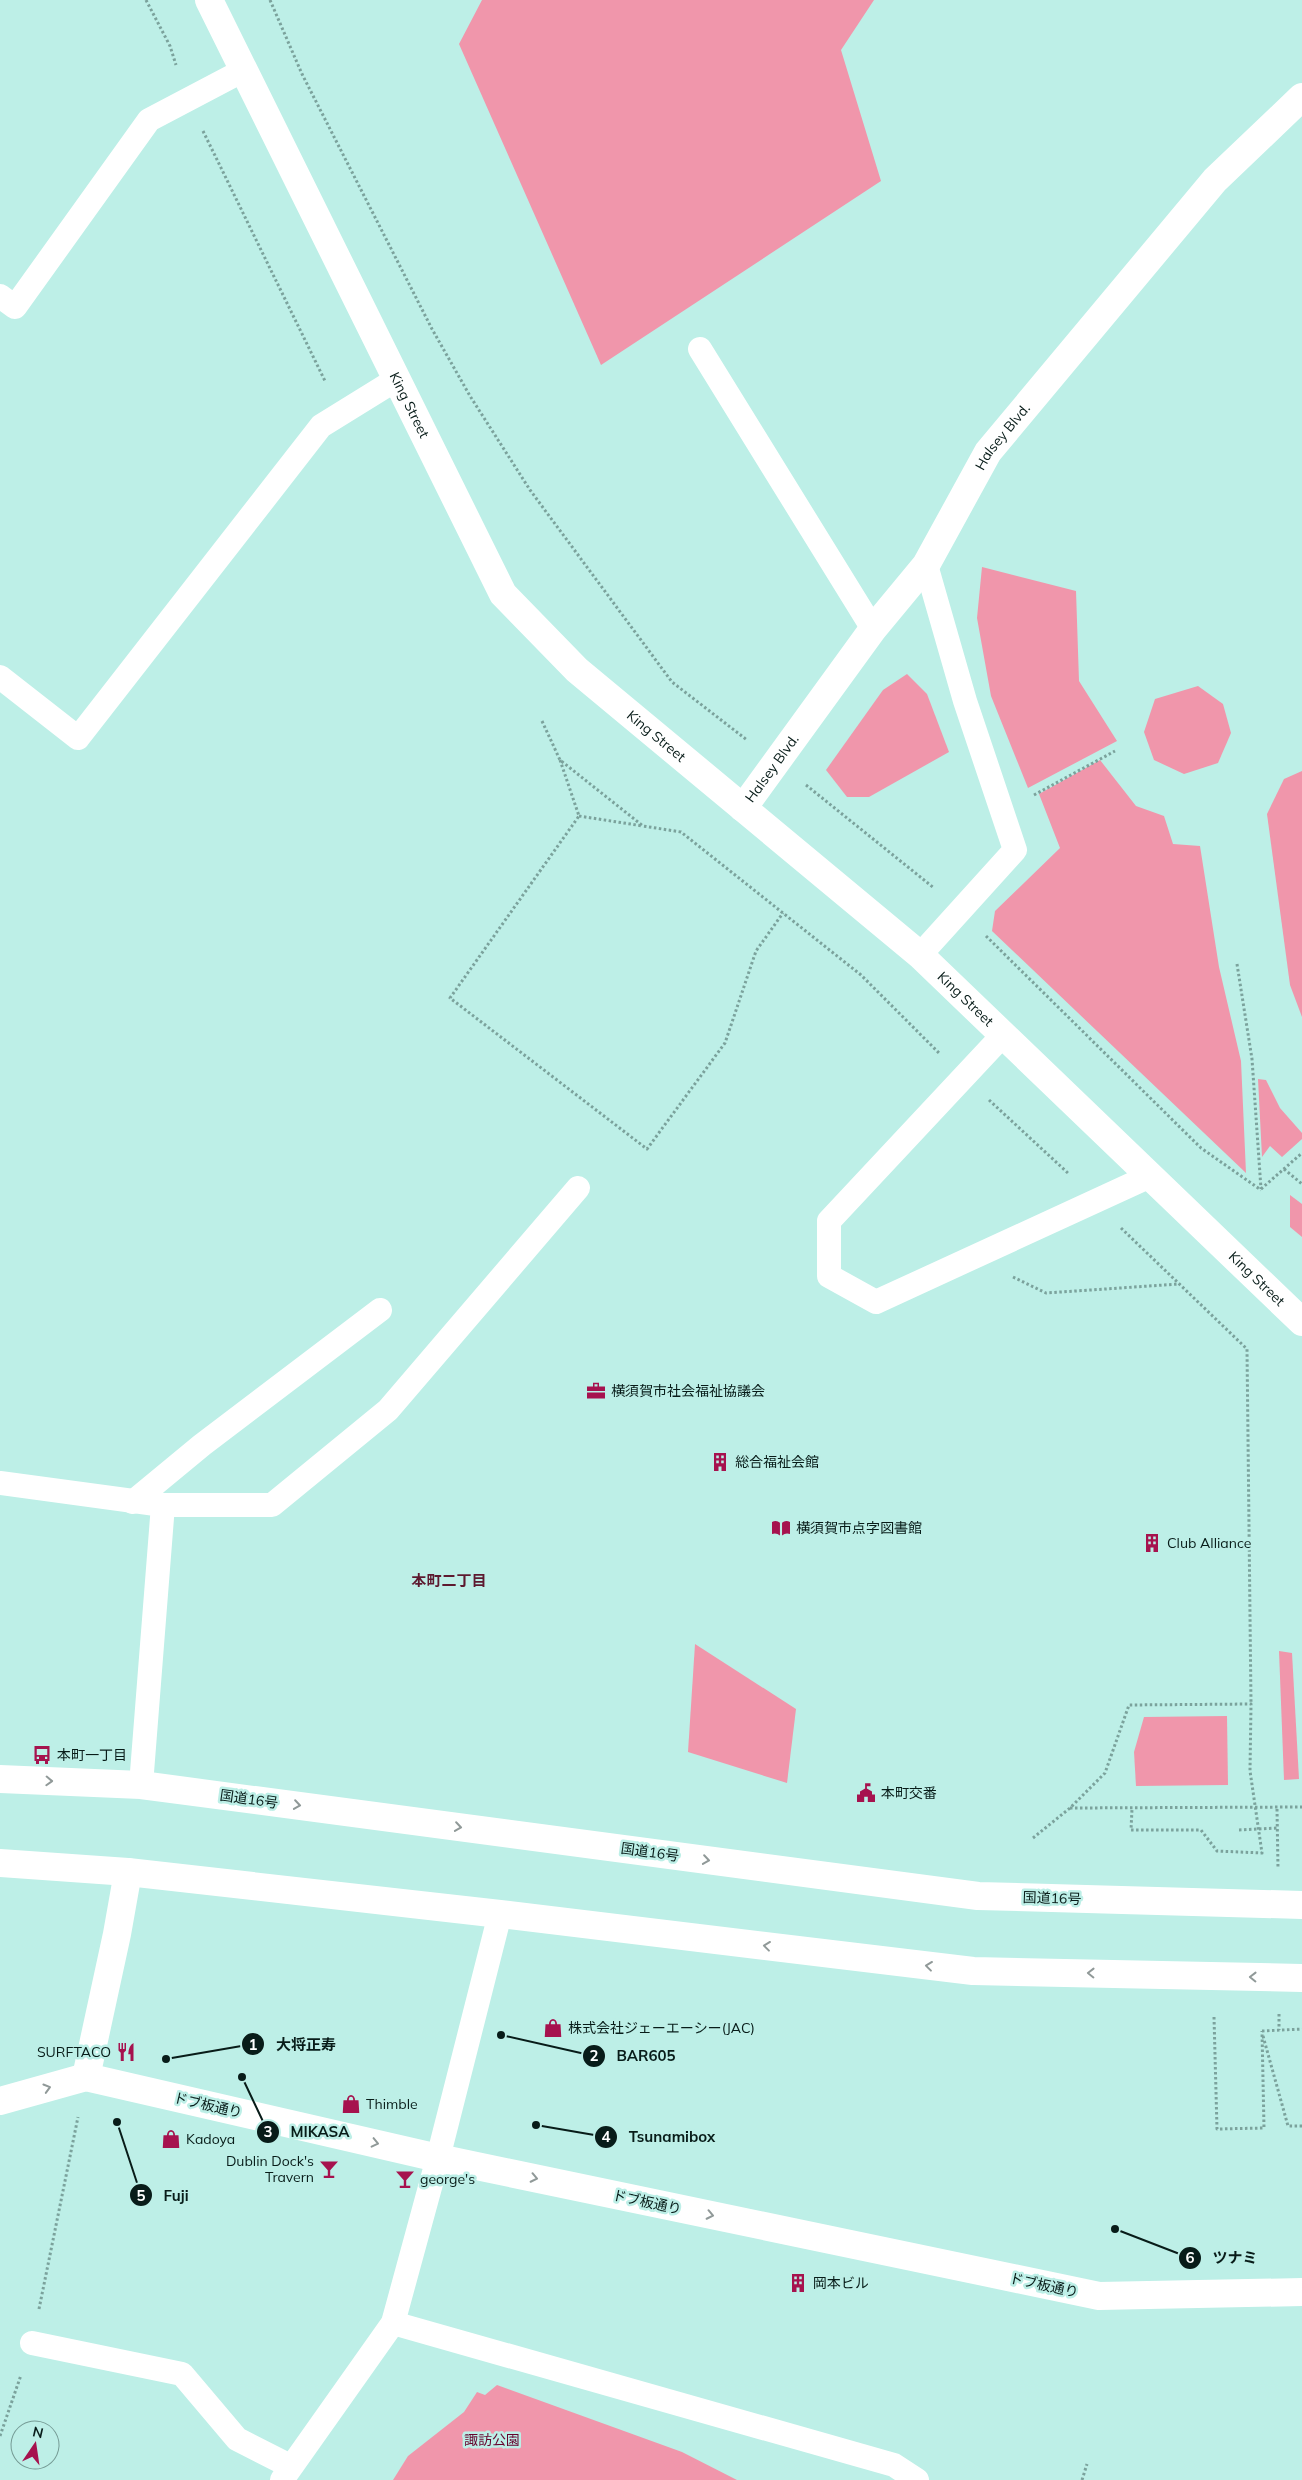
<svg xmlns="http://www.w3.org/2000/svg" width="1302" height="2480" font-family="Mulish,'Noto Sans JP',sans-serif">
<rect width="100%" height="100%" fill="#bdefe7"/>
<!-- green -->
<g fill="#f096ab">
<path d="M482,0H874L841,50L881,181L601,365L459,44Z"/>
<path d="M982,567L1076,591L1079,681L1117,741L1028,788L991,696L977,618Z"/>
<path d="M907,674L927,694L949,752L869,797H847L826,770L883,690Z"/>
<path d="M1198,686L1223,704L1231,733L1218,763L1184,774L1154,760L1144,732L1155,699Z"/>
<path d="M1100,760L1136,806L1164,816L1173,844L1200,846L1219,967L1241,1061L1246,1173L992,931L995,911L1060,848L1039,794Z"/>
<path d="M1302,771V1017L1290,985L1267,814L1284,779Z"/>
<path d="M1258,1079L1266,1080L1280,1108L1302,1133V1139L1282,1157L1270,1146L1262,1157Z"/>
<path d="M1290,1195L1302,1204V1237L1290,1227Z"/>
<path d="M695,1644L796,1709L787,1783L688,1752Z"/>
<path d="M1279,1651L1292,1653L1299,1779L1284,1780Z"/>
<path d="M1227,1716L1228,1785L1136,1786L1134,1752L1144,1717Z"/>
<path d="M497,2385L682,2452L737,2480H393L408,2456L464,2412L477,2392L485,2395Z"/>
</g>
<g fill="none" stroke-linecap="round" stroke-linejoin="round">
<!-- path -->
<g stroke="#7ba29c" stroke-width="3" stroke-dasharray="2.5 2.5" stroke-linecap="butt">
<path d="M146,0L170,46L176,65"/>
<path d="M270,0L302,74L432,329L470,396L530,490L672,682L747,740"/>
<path d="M203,131L325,381"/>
<path d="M542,721L560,760L643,826L681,832L861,975L939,1053"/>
<path d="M560,760L579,816L450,998L647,1149L725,1043L756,951L783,913"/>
<path d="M806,785L934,888"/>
<path d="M1034,795L1115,751"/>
<path d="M579,816L643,826"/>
<path d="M986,936L1201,1148L1261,1190"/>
<path d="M1237,964L1252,1059L1261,1189"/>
<path d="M989,1100L1069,1174"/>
<path d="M1284,1169L1302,1184"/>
<path d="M1261,1189L1302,1153"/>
<path d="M1121,1228L1247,1349L1251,1704"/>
<path d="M1013,1277L1046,1293L1179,1284"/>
<path d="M1070,1808L1302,1807"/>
<path d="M1277,1809L1278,1868"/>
<path d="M1239,1830L1278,1828"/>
<path d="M1033,1838L1070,1808L1105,1773L1129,1705L1251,1704L1250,1771L1262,1853L1217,1851L1201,1830H1131L1132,1809"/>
<path d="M1279,2014V2030"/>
<path d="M1214,2017L1217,2129L1264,2128L1262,2031"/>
<path d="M1262,2031L1302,2029"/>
<path d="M1263,2036L1288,2126H1302"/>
<path d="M39,2309L78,2117"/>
<path d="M0,2436L21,2375"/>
<path d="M1082,2480L1087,2464"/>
</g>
<!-- service -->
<g stroke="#fff" stroke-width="24">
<path d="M0,296L15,307L149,120L244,70"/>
<path d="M700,349L873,629"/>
<path d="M0,677L78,738L321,426L397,379"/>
<path d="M920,955L1015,850L965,701L926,565"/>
<path d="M1003,1035L829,1221V1276L876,1302L1150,1176"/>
<path d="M0,1483L163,1505H272L388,1410L578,1188"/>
<path d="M133,1502L202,1445L380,1310"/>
<path d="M141,1785L163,1505"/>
<path d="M393,2323L894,2465L917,2480"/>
<path d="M32,2343L182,2374L237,2439L290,2466"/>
<path d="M282,2480L393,2323L438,2158L500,1914"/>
</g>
<!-- minor -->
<g stroke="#fff" stroke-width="28">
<path id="s1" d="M209,0L503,594L577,670L920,955L1302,1322"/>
<path id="s2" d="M743,808L873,629L926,565L988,452L1215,180L1302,97"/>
<path d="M86,2077L117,1934L128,1872"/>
<path d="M0,2101L86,2077L438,2158L1099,2296L1302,2292"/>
</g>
<!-- trunk -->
<g stroke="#fff" stroke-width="28">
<path d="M0,1779L141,1785L978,1896L1302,1905"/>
<path d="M0,1863L128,1872L500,1914L973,1971L1302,1978"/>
</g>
</g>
<!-- one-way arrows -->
<defs><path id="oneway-chevron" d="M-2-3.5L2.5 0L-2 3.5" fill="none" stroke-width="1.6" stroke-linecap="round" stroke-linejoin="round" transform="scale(1.25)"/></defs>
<g stroke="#909998">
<use href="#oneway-chevron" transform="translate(49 1781) rotate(2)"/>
<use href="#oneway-chevron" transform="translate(297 1805) rotate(8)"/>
<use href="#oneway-chevron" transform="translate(458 1827) rotate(8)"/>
<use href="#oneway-chevron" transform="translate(706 1860) rotate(8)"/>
<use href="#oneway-chevron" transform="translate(767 1946) rotate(-173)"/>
<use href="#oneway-chevron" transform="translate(929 1966) rotate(-173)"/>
<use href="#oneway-chevron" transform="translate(1091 1973) rotate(-179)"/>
<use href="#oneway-chevron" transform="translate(1253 1977) rotate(-179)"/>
<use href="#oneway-chevron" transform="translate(47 2088) rotate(-16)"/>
<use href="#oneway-chevron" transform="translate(375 2143) rotate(13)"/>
<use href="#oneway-chevron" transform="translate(534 2178) rotate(12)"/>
<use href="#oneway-chevron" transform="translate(710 2215) rotate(12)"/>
</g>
<!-- icons -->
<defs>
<g id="office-bare" transform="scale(1.5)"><path d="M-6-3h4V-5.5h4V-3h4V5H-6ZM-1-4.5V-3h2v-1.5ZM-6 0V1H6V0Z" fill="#a6124e" stroke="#bdefe7" stroke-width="2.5" paint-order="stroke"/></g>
<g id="building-bare" transform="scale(1.5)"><path d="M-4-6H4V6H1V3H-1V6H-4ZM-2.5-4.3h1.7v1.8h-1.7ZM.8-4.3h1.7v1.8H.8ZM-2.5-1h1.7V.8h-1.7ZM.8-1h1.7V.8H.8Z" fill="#a6124e" stroke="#bdefe7" stroke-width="2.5" paint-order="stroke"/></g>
<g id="library-bare" transform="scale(1.5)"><path d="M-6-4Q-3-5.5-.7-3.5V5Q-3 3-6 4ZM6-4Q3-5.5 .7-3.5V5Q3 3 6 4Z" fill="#a6124e" stroke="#bdefe7" stroke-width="2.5" paint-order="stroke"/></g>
<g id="bus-bare" transform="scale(1.5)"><path d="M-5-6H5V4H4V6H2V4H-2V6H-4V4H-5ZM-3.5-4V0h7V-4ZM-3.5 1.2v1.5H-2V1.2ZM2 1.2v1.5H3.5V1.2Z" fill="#a6124e" stroke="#bdefe7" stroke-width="2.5" paint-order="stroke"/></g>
<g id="civic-bare" transform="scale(1.5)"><path d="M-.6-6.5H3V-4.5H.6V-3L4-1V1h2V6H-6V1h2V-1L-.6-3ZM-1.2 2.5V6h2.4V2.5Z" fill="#a6124e" stroke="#bdefe7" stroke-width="2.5" paint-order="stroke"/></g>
<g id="shop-bare" transform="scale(1.5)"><path d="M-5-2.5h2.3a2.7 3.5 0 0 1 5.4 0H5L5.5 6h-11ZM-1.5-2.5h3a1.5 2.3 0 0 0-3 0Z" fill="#a6124e" stroke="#bdefe7" stroke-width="2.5" paint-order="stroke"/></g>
<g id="restaurant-bare" transform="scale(1.5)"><path d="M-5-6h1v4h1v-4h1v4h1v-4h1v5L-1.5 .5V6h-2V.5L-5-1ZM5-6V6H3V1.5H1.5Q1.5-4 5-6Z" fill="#a6124e" stroke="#bdefe7" stroke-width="2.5" paint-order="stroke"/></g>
<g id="bar-bare" transform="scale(1.5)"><path d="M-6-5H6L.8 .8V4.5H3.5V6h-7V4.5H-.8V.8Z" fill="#a6124e" stroke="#bdefe7" stroke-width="2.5" paint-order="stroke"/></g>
</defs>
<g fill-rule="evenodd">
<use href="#office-bare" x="596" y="1391"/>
<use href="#building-bare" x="720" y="1462"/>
<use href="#library-bare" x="781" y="1528"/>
<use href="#building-bare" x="1152" y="1543"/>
<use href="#bus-bare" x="42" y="1755"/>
<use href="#civic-bare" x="866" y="1793"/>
<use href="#shop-bare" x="553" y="2028"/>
<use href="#restaurant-bare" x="126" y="2052"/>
<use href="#shop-bare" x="351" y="2104"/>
<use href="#shop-bare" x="171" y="2139"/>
<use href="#bar-bare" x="329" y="2169"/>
<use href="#bar-bare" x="405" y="2179"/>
<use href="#building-bare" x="798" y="2283"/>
</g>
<g text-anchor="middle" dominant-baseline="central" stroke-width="5" stroke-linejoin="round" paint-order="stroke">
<!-- street labels -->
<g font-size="14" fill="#081c19" stroke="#bdefe7">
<text stroke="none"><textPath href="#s1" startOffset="452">King Street</textPath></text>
<text stroke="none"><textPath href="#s2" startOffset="454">Halsey Blvd.</textPath></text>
<text stroke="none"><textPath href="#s1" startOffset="872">King Street</textPath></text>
<text stroke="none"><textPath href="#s2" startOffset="49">Halsey Blvd.</textPath></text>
<text stroke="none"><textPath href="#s1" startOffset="1278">King Street</textPath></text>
<text stroke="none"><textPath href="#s1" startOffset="1682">King Street</textPath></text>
<text transform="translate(249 1799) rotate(8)">国道16号</text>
<text transform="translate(650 1852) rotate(8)">国道16号</text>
<text transform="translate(1052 1898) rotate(2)">国道16号</text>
<text transform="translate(208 2105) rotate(13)">ドブ板通り</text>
<text transform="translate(647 2202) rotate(12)">ドブ板通り</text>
<text transform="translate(1044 2285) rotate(12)">ドブ板通り</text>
</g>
<!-- poi labels -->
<g font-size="14" fill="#081c19" stroke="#bdefe7" text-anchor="start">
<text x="611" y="1391">横須賀市社会福祉協議会</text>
<text x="735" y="1462">総合福祉会館</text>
<text x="796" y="1528">横須賀市点字図書館</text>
<text x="1167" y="1543">Club Alliance</text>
<text x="57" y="1755">本町一丁目</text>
<text x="881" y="1793">本町交番</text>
<text x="568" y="2028">株式会社ジェーエーシー(JAC)</text>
<text x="111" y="2052" text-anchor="end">SURFTACO</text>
<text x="366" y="2104">Thimble</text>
<text x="186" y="2139">Kadoya</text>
<text x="314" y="2161" text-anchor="end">Dublin Dock's<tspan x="314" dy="16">Travern</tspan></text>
<text x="420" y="2179">george's</text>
<text x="813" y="2283">岡本ビル</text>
</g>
<!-- park labels -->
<g font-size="14" fill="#67042d" stroke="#bdefe7">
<text x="492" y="2440">諏訪公園</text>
</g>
<!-- neighbourhood labels -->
<g font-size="15" font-weight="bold" fill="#5d192f" stroke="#bdefe7">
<text x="449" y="1580">本町二丁目</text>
</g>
</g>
<!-- callouts -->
<path fill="none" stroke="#081c19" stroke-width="2" d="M166 2059L253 2044M501 2035L594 2056M242 2077L268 2132M536 2125L606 2137M117 2122L141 2195M1115 2229L1190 2258"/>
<g fill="#081c19" stroke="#bdefe7" stroke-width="2">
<circle cx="166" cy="2059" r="5"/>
<circle cx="501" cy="2035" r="5"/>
<circle cx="242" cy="2077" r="5"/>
<circle cx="536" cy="2125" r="5"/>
<circle cx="117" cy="2122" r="5"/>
<circle cx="1115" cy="2229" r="5"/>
<circle cx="253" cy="2044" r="12"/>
<circle cx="594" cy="2056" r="12"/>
<circle cx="268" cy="2132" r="12"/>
<circle cx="606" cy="2137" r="12"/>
<circle cx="141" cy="2195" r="12"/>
<circle cx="1190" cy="2258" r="12"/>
</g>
<g font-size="15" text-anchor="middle" font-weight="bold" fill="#fff">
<text x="253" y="2050">1</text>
<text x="594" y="2061">2</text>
<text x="268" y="2137">3</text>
<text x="606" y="2142">4</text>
<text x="141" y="2201">5</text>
<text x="1190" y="2263">6</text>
</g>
<g font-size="15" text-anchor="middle" font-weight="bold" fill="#081c19" stroke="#bdefe7" stroke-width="5" stroke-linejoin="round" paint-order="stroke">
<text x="306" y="2050">大将正寿</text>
<text x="646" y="2061">BAR605</text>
<text x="320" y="2137">MIKASA</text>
<text x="672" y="2142">Tsunamibox</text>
<text x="176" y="2201">Fuji</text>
<text x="1235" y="2263">ツナミ</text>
</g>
<!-- north arrow -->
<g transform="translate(35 2445) rotate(13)"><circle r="24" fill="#bdefe7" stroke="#759b95"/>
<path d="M0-4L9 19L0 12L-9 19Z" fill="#a6124e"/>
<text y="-8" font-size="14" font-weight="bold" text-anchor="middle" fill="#081c19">N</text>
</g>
</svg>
